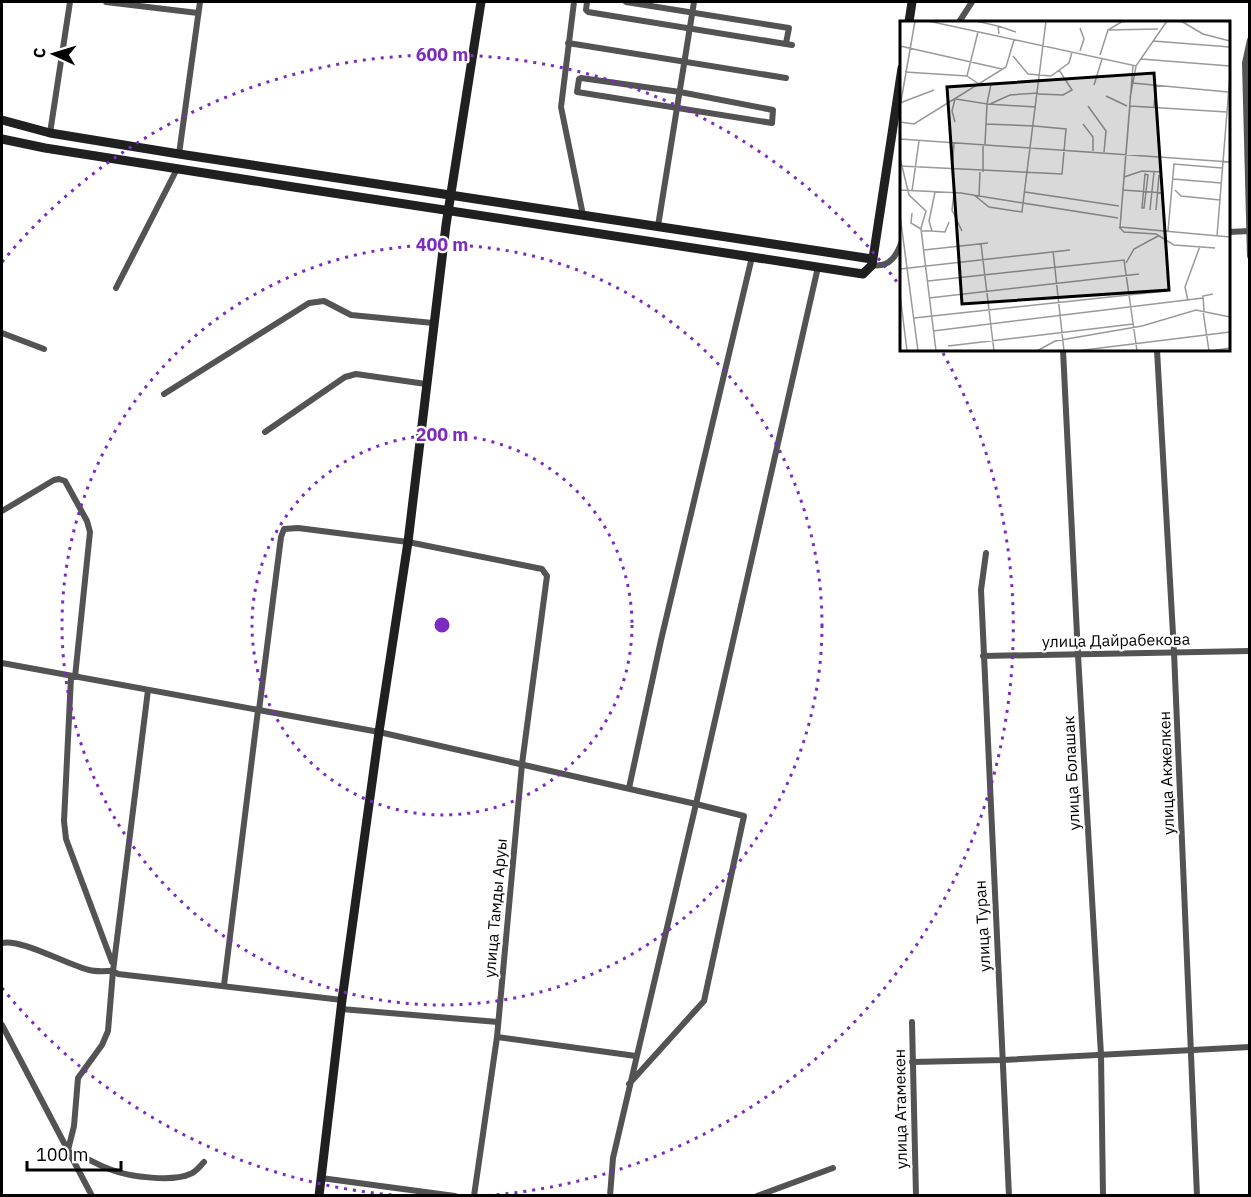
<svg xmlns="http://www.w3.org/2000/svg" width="1251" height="1197" font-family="'IBM Plex Sans',sans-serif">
<rect width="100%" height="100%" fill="#fff"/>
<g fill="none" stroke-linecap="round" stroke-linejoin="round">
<!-- street -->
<g stroke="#535353" stroke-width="6">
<path d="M106,2L198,13"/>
<path d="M574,2L561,107L583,215"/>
<path d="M587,2L586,10L588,12L792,45"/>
<path d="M626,2L789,28L786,43"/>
<path d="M959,22L972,2"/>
<path d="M1250,40L1245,63L1250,256"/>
<path d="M568,43L786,78"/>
<path d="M581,78L680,92L773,110L772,123L577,92L579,79Z"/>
<path d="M50,133L70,2"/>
<path d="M179,154L200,2"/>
<path d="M658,226L694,2"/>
<path d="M1228,232L1250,231"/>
<path d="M872,265C890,268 897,255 902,241"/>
<path d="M116,288L177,169"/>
<path d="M2,333L44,349"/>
<path d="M1063,350L1078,655L1101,1055L1103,1196"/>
<path d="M1157,350L1174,652L1197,1196"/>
<path d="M164,394L309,303L324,301L351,315L433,323"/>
<path d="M265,432L345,377L356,374L426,384"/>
<path d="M2,511L54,480L59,479L65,481L87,521L90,532L75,677"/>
<path d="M986,553L981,590L1009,1196"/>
<path d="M983,656L1250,651"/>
<path d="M2,663L379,732L696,804L818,267"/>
<path d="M71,677L64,821L66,839L112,962"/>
<path d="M148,690L113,971L118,974L342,1000"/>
<path d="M259,710L281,537L284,529L298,528L408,542L542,569L547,576L522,764L497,1037L474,1196"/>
<path d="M629,788L661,640L752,257"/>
<path d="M2,943C20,938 68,965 89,970C96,972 106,971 113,971L108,1031L102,1045L78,1078L74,1126L68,1150"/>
<path d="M224,985L258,710"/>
<path d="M341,1009L498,1022"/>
<path d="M912,1022L916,1196"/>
<path d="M2,1025L92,1196"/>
<path d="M497,1037L636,1056"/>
<path d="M912,1062L1003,1060L1250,1047"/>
<path d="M69,1152C86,1156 96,1165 112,1170C130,1177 173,1182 190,1174C196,1172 200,1166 204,1162"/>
<path d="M321,1178L455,1196"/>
<path d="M610,1196L613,1158L696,804L744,816L704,1001L629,1084"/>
<path d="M757,1196L833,1168"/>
</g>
<!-- secondary -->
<g stroke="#202020" stroke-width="9">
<path d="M909,22L912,2"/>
<path d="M2,120L50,133L179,154L872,259"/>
<path d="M2,139L45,148L287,186L863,274L872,265L902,68"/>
<path d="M319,1196L342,1000L379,732L408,542L446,225L481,2"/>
</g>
</g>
<!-- distance rings -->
<g fill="none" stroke="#7b2cbf" stroke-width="3" stroke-dasharray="3 6">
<circle cx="442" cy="625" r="190"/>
<circle cx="442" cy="625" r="380"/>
<path d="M2 262A570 570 0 0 1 900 286M943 353A570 570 0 0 1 2 988"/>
</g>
<g text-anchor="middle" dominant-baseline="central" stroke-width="4.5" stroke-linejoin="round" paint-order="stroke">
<!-- street labels -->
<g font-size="16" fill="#000" stroke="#fff">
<text transform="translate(1116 640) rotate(-1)">улица Дайрабекова</text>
<text transform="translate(1071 773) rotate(-93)">улица Болашак</text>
<text transform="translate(1166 773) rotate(-92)">улица Акжелкен</text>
<text transform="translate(495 908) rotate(-85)">улица Тамды Аруы</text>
<text transform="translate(982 926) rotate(-93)">улица Туран</text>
<text transform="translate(900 1109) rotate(-91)">улица Атамекен</text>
</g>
</g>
<!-- overview -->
<g transform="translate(900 21)">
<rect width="330" height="330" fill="#fff"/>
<path fill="none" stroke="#999" stroke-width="1.5" d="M28,0L236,45L267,0M76,0L98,5L99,13M146,0L123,182L218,197M281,0L303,13L330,20M98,5L116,11M180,7L184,18L180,30M208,9L258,8M253,20L330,26M0,25L102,48M200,34L208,9L223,0M113,35L128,53L151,55L169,42L172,31M241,38L330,45M5,51L67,55L78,11M232,62L328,71M194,64L202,38M138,73L163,74L172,69L159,49M206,75L227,85M230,77L236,45M55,78L52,90L55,101M56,78L87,83L91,63H79L67,55M0,82L34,69M90,83L110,74L138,72M188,85L206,110L204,131M230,85L327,91M0,86L15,0M254,86L256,64M0,101L14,103L106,46L114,19M86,103L134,105M183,103L193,116V130M0,118L330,141M85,123L87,83L136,86M0,137L9,174L26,190L21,207M0,145L162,153L166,108L134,105M52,148L54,122M83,151V123M245,153L248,154L244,187H242ZM224,156L242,150L262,151M273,158L321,162M0,169L61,172L79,175L123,182L122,191L89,186L74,174M223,169L264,172M275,169L281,175L320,179M12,170L19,120M125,171L219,185M54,172L52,189L62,210M79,175L80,151M250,189L254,151M256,189L259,154M256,189L259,154M12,192L11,202L21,208L36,330M0,194L18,330M219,206L224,211L256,213L274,224L315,227M220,206L233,44M220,206L230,84M220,206L330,216M22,210H32L29,200L35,171M32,210L45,211L49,201M268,210L274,143L322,147M317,215L330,54M81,223L94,330M24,229L88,222M153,230L164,330M226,242L234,228L258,215M0,248L170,229M28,260L224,239L237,330M0,273L7,330M29,277L239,253M288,280L285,266L300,225M303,290L309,330M304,290L303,275L313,273M14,297L266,270M33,310L303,277M48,325L233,303M137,330L155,320L242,305L296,289L330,296M176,330L330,311M310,330L330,327"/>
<path fill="#000" fill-opacity="0.15" stroke="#000" stroke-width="3" d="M254,52L269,269L62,283L47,66Z"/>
<rect width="330" height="330" fill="none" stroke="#000" stroke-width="3"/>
</g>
<circle cx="442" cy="625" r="9" fill="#7b2cbf" stroke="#fff" stroke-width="3"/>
<g font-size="18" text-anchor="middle" font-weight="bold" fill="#7b2cbf" stroke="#fff" stroke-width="4.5" stroke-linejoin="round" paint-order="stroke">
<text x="442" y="61">600 m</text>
<text x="442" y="251">400 m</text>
<text x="442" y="441">200 m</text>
</g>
<!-- border -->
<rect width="1251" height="1197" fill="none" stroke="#000000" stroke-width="6"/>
<!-- north arrow -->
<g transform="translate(54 54) rotate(274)" stroke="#ffffff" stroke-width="4.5" paint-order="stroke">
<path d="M0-4.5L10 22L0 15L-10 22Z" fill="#000000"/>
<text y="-9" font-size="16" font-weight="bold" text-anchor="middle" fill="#000000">С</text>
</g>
<!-- scale -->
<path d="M27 1161v9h94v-9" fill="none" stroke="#000000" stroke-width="3"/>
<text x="36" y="1161" font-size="18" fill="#000000" stroke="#ffffff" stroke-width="4.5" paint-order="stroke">100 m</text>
</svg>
